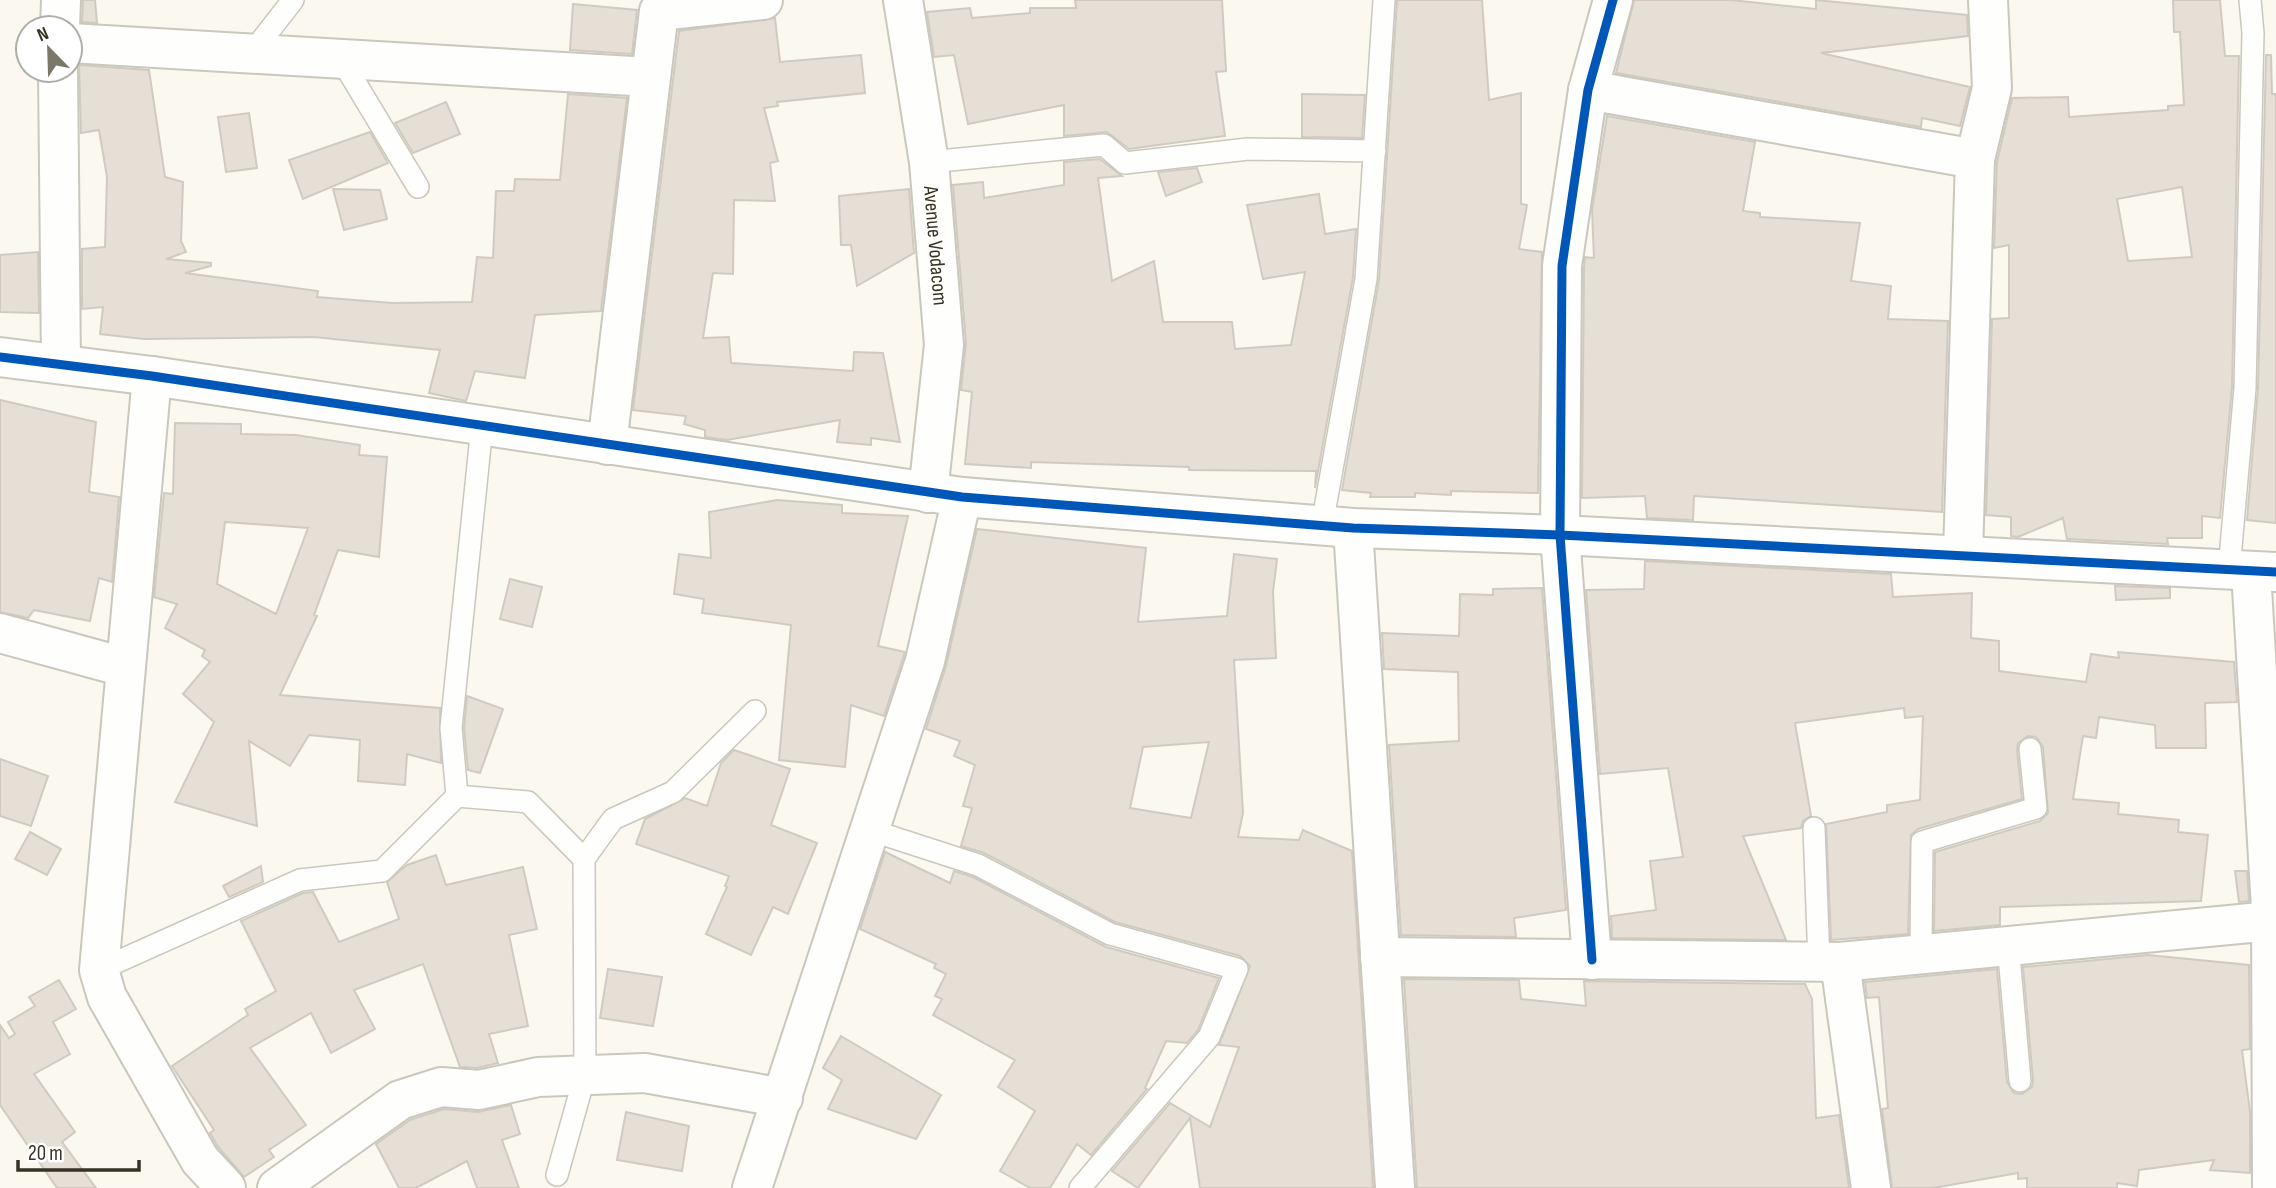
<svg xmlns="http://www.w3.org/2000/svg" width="2276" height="1188" font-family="'Sofia Sans Condensed',sans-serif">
<rect width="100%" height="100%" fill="#fbf8f0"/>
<!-- building -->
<g fill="#e5dfd6" stroke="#d1cac1" stroke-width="2" fill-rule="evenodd">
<path d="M83,0H95L97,23L82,22Z"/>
<path d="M1075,0H1222L1226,71L1216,72L1225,136L1129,149L1107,132L1064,136V105L968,124L954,55L934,57L927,12L970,8L972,18L1030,13V8H1076Z"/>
<path d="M1397,0H1482L1489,100L1521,93V204L1527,205L1519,249L1542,252L1538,493L1451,491V495L1415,493V497H1370L1371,493L1342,490L1379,280Z"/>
<path d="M1634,0H1731L1816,9V0L1967,15L1968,36L1821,53L1970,87L1960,126L1922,118L1921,127L1616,73Z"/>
<path d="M2173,0H2220L2225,56H2239L2232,387L2220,518L2202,516V538H2167L2168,544L2067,539L2063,518L2018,537L2011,536V517L1986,515L1992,319L2009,318V245L1994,248L1997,162L2012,98L2068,97L2069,117L2168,110V106L2184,105L2180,32H2174ZM2182,187L2192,257L2128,261L2117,199Z"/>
<path d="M573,4L637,10L632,54L570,50Z"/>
<path d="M775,18L780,62L861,55L865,93L777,102L778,106L764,108L778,161L770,163L775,201L734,200L733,274L713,273L703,338L729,337L731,363L853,371L854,352L883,353L900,442L871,438V445L837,442L840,420L727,440L705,437V430L684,424L686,416L633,410L679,31Z"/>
<path d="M2266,55H2271L2272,94H2276V523L2247,520L2258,388Z"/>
<path d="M79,65L149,70L165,177L183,182L181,241L186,252L166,259L211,263V266L185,273L318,291L317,297L392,303L472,302L477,257L493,258L496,191H514L515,179L560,180L568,94L627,98L601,311L535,315L525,378L475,371L466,401L429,393L440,350L314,337L144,339L100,334L103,307L82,309V249L105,247L107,177L99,130L81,133Z"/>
<path d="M1302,94L1365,95L1362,138L1302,137Z"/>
<path d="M446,102L460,134L413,153L395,123Z"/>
<path d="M249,113L257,168L226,172L218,117Z"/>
<path d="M1607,116L1755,142L1743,211L1760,213V217L1860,223L1851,281L1891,286L1888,319L1948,321L1942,512L1694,496L1693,520L1647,518L1645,496L1582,498L1584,268L1585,257L1594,258L1592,210Z"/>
<path d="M370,132L388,163L303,199L289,160Z"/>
<path d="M1100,159L1122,176L1098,178L1112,281L1154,261L1163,322H1232L1235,349L1291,345L1305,272L1263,279L1247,205L1319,194L1325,234L1356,229L1353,277L1315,488L1316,471L1189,470V467L1031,462V468L965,464L972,392L961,390L966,343L953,185L983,182L984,198L1064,185V162Z"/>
<path d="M1197,168L1202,182L1166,196L1158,172Z"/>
<path d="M333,189L380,190L387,219L344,230Z"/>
<path d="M909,189L914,253L857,286L851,245H841L839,196Z"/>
<path d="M38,252L39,313L0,312V255Z"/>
<path d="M0,400L96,422L89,492L119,497L112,582L99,578L90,621L34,610L28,618L0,612Z"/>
<path d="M175,423L241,424V434L296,435L360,445L359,455L387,457L379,557L338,550L314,615L317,616L280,695L440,708L441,763L407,754L405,785L358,781L360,740L309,735L290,766L249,741L257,826L175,802L214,722L183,694L210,662L202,656L205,650L165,628L177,604L154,597L164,493L173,494ZM225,522L308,528L276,614L217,584Z"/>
<path d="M777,500L842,505V513L908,516L878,646L905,652L904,655L884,716L851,705L845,767L779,760L791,625L702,613L704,599L674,594L679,554L711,558L709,512Z"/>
<path d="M977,529L1146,548L1138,622L1227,616L1234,554L1277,559L1273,592L1276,658L1234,660L1243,813L1238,837L1299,840L1303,830L1352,851L1373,1188H1200L1190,1118L1138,1188L1112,1171L1170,1103L1210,1127L1239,1047L1219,1045L1250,966L1240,956L1115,922L984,853L961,846L972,808L963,806L975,765L954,756L960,741L926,729L946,666ZM1209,742L1191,818L1130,808L1143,747Z"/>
<path d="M1645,561L1891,574L1893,597L1972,593L1971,638L1999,641V671L2086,682L2091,654L2119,658L2118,652L2234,662L2237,702L2205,703L2206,748H2156L2155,725L2099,717L2096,738L2083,736L2073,799L2119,803L2118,814L2179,820L2178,832L2208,835L2201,901L2000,907V925L1934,931L1935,852L2040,821L2048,813L2043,747L2036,737L2028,736L2018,743L2017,750L2022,799L1918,829L1911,835L1908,934L1831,940L1826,824L1887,812V805L1920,800L1923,716L1905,718L1904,708L1795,723L1811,816L1803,821L1801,828L1743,836L1786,940L1612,938L1611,916L1656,910L1650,861L1683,857L1668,768L1600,774L1586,590L1644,589Z"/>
<path d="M510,579L542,587L532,627L500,619Z"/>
<path d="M2115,586L2170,588V598L2116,600Z"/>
<path d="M1542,588L1566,910L1514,918L1516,937L1401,935L1389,745L1459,741L1458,672L1384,669L1382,633L1459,636L1460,594L1493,595V589Z"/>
<path d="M467,696L503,709L480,773L468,770L464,728Z"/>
<path d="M734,750L790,769L771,825L817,843L788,914L773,907L751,955L706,934L727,887L725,886L729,876L636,844L645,819L685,798L707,806L721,763Z"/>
<path d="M0,759L48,776L31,826L0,816Z"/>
<path d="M30,832L61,849L47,875L15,859Z"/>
<path d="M885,852L950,883L954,871L973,877L1106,947L1219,978L1198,1030L1187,1043L1166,1041L1145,1088L1147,1089L1091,1155L1077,1144L1050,1188H1030L1000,1171L1035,1111L998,1087L1015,1060L933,1015L942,999L935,996L946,974L934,968L936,964L860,929Z"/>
<path d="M436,855L446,885L523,867L537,929L509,935L528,1026L489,1034L498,1063L477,1068L460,1067L423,964L354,990L375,1029L331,1053L311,1013L250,1048L306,1125L269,1150L274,1157L244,1177L218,1147L210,1133L214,1130L172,1066L248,1015L245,1009L276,991L241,921L303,893L313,892L339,942L399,919L387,882L407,865Z"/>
<path d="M261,866L263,882L229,897L223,886Z"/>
<path d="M2235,871H2247L2249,901L2239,902Z"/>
<path d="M2148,955L2249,965L2250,1049L2242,1050L2250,1112V1173L2210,1170L2214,1160L2139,1170L2137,1186L2117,1183V1188H2027V1178L2018,1179V1173L1933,1188H1892L1882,1109L1888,1108L1879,997L1867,998L1865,982L1997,969L2007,1082L2014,1093L2022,1094L2032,1087L2033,1080L2023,967Z"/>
<path d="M608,969L662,977L653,1026L600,1018Z"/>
<path d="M1404,979L1519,980L1521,999L1586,1006L1584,981L1805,984L1812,999L1816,1118L1839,1115L1849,1188H1417Z"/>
<path d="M59,980L76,1009L53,1022L70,1054L34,1074L75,1132L62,1142L96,1188H57L0,1105V1025L9,1038L15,1034L8,1022L35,1006L29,997Z"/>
<path d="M841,1036L941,1095L916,1139L828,1109L842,1080L823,1068Z"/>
<path d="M511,1105L520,1134L502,1140L519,1188H477L467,1161L416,1188H399L376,1144L410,1120L444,1109L478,1112Z"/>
<path d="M626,1112L689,1126L682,1171L617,1160Z"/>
</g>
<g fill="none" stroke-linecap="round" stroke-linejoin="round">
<!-- lane casing -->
<g stroke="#cac7bd" stroke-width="24">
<g id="lane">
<path d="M251,54L293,0"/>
<path d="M341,59L418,187"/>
<path d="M929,162L1104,145L1125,163L1248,149L1375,151"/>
<path d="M1322,525L1366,279L1384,0"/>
<path d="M2229,570L2245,388L2253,33L2250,0"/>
<path d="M457,796L451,728L482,426"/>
<path d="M1814,828L1819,962"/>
<path d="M870,830L978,865L1110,934L1237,969L1209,1037L1080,1188"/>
<path d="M584,859L613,819L673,792L755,711"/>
<path d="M2008,944L2020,1081"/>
<path d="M1921,952L1922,842L2036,808L2030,749"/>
<path d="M99,970L300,880L382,871L457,796L528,802L584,859L585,1075L557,1175"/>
</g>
</g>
<!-- street casing -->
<g stroke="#cac7bd" stroke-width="42">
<g id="street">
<path id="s1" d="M903,0L929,162L944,345L928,493"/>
<path d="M70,43L650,77"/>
<path d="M1588,90L1975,159"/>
<path d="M152,376L99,970L107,997L200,1160L226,1188"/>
<path d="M607,445L659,11L763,0"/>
<path d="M1353,528L1395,1188"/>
<path d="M1963,555L1975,159L1992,88L1988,0"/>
<path d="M2251,571L2271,909L2272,1188"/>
<path d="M0,633L124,667"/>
<path d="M1380,957L1840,962L2271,921"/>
<path d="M1592,960L1560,535L1562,266L1588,90L1613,0"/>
<path d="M1840,962L1871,1188"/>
<path d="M277,1188L400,1100L441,1087L479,1090L538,1077L645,1073L783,1098"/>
<path d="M752,1188L925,661L962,497"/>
</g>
</g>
<!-- secondary casing -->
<g stroke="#cac7bd" stroke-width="42">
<g id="secondary">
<path d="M60,28L61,0"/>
<path d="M58,70L61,364"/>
<path d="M0,357L152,376L962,497L1353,528L1560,535L2276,572"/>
</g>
</g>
<!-- lane -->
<use href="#lane" stroke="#fefefd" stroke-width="21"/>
<!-- street -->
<use href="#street" stroke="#fefefd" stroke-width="38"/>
<!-- secondary -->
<use href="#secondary" stroke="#fefefd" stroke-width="38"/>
<!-- cycleway casing -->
<g stroke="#fff" stroke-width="13">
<g id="cycleway">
<path d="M0,357L152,376L962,497L1353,528L1560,535L2276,572"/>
<path d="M1592,960L1560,535L1562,266L1588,90L1613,0"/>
</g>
</g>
<!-- cycleway -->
<use href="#cycleway" stroke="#0057b8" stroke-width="9"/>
</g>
<g text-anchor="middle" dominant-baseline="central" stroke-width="5" stroke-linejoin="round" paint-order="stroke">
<!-- street labels -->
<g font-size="21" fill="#363324" stroke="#fff">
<text stroke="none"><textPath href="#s1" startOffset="248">Avenue Vodacom</textPath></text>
</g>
</g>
<!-- north arrow -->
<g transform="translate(49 49) rotate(337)"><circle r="33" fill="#ffffff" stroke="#afada7" stroke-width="2"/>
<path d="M0-5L12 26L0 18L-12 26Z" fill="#7b786b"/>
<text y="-10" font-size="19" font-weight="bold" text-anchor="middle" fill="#363324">N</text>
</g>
<!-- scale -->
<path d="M18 1160v10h121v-10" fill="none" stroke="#363324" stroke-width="3.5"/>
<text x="28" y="1160" font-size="21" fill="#363324" stroke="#ffffff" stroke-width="5" paint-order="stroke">20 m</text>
</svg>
